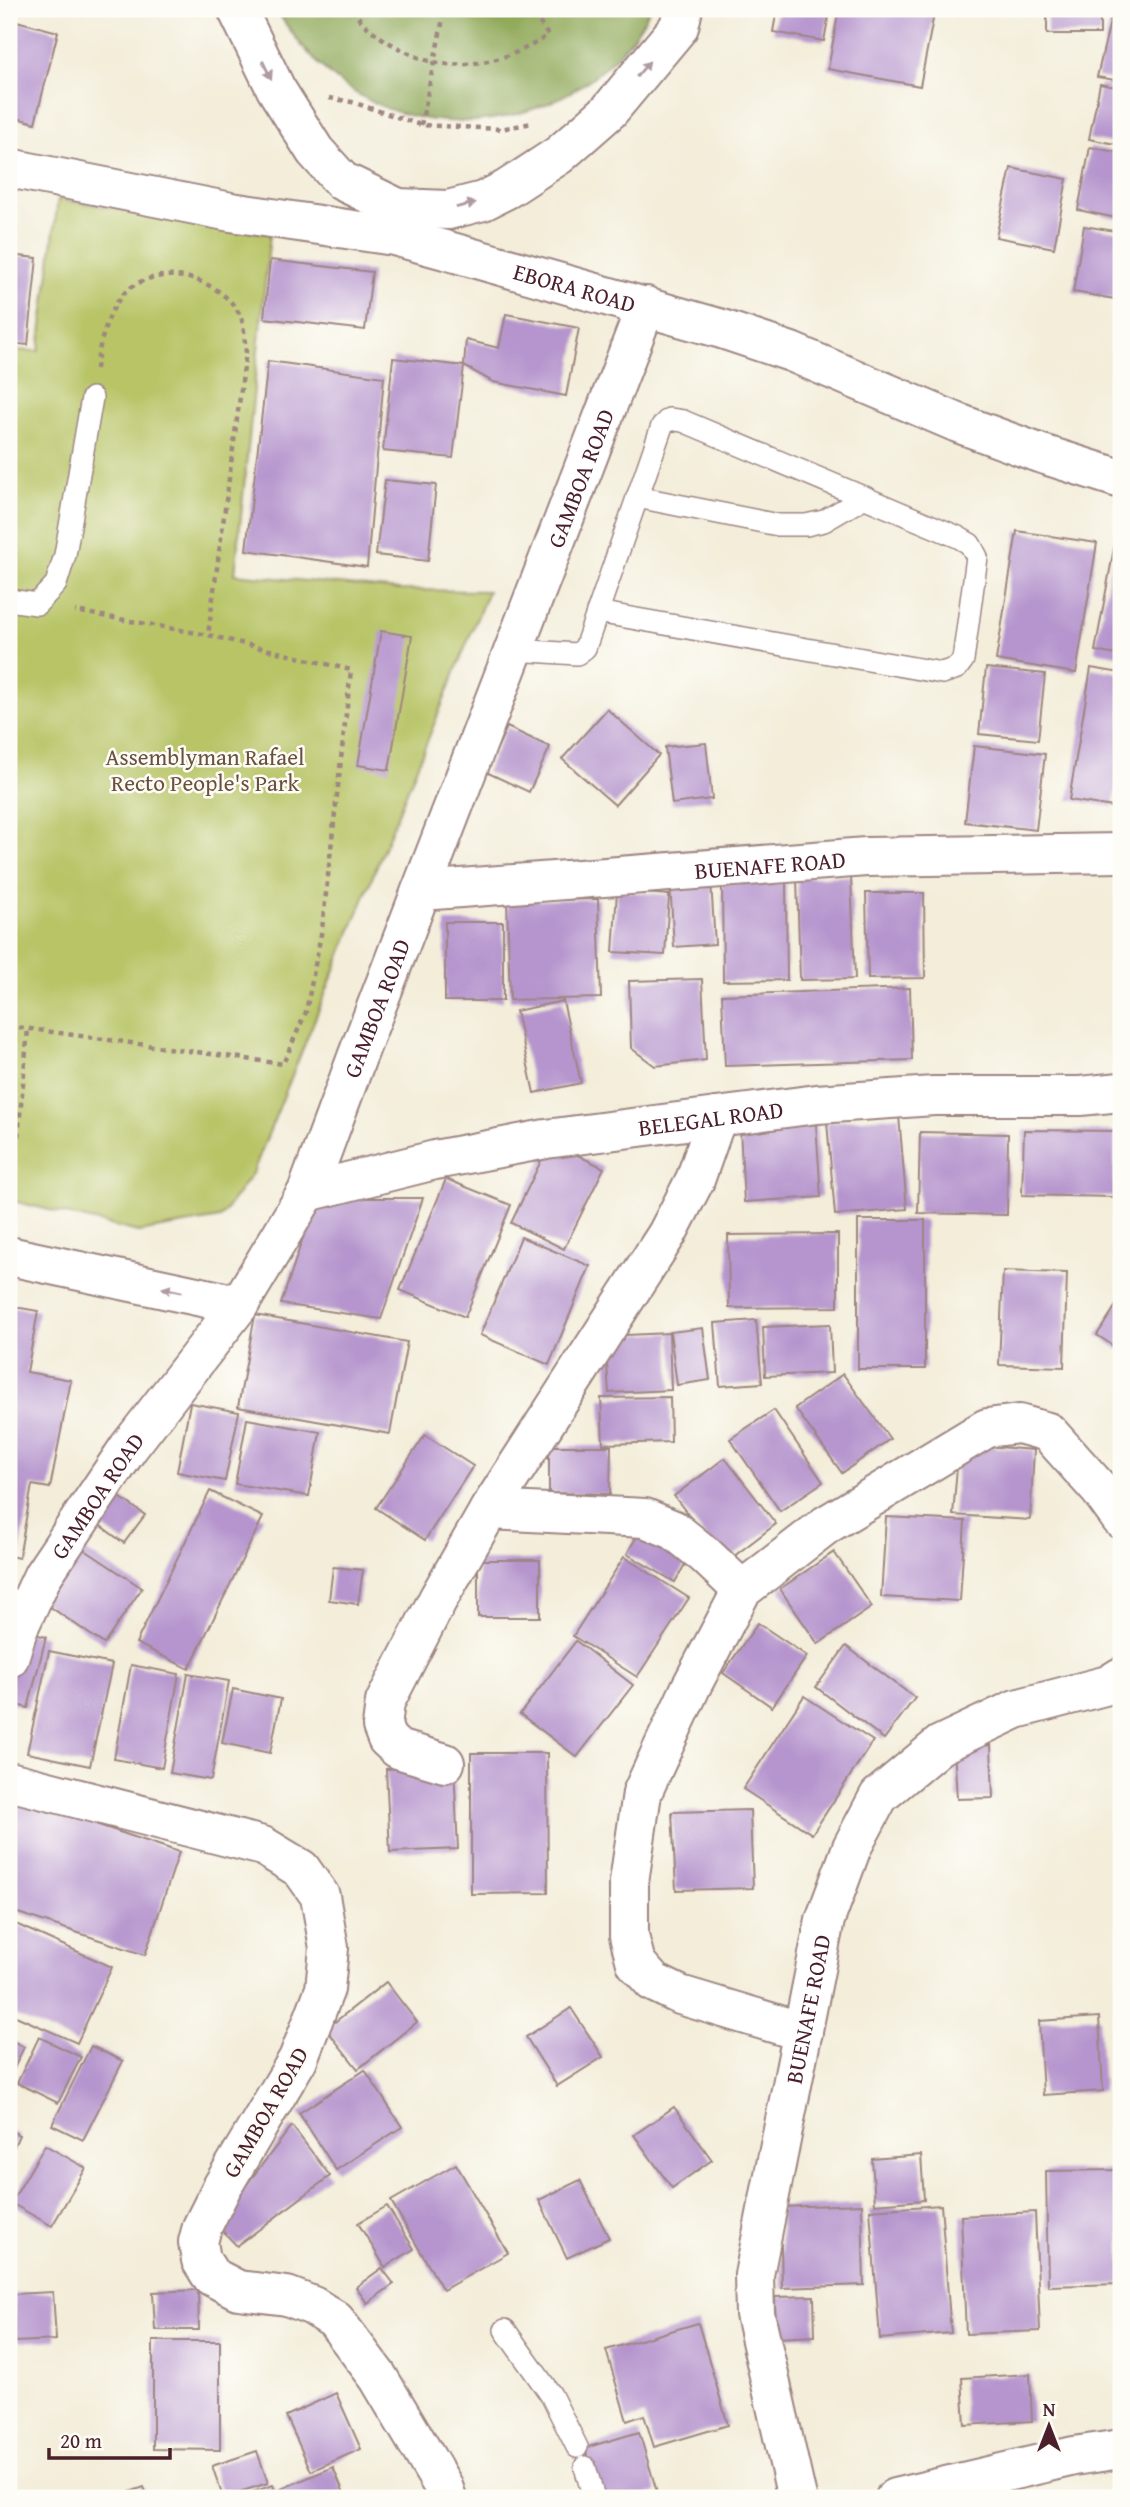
<svg xmlns="http://www.w3.org/2000/svg" width="1130" height="2507" font-family="'Gentium Book Plus',serif">
<rect width="100%" height="100%" fill="#fdfcf7"/>
<filter id="ink" filterUnits="userSpaceOnUse"><feTurbulence type="fractalNoise" baseFrequency=".0143" numOctaves="2"/><feDisplacementMap in="SourceGraphic" scale="14" xChannelSelector="R" yChannelSelector="G"/><feConvolveMatrix kernelMatrix="1 2 1 2 8 2 1 2 1" color-interpolation-filters="sRGB"/></filter>
<filter id="wash" filterUnits="userSpaceOnUse"><feTurbulence type="fractalNoise" baseFrequency=".00686" numOctaves="4" result="noise"/><feDisplacementMap in="SourceGraphic" scale="28" xChannelSelector="R" yChannelSelector="G"/><feGaussianBlur stdDeviation="1.57" result="paint"/><feColorMatrix in="noise" values="0 0 0 0 0 0 0 0 0 0 0 0 0 0 0 0 0 1.4 0 .05"/><feComposite in="paint" operator="in"/></filter>
<g filter="url(#wash)">
<rect width="100%" height="100%" fill="#f3edd9"/>
<!-- green -->
<path fill="#b8c466" stroke="#817248" stroke-width="2" d="M58,199L270,234L235,574L399,590L488,591L253,1172L220,1218L138,1232L9,1200V350L39,351Z"/>
<!-- forest -->
<path fill="#92aa5b" stroke="#6e6443" stroke-width="2" d="M276,9H650C597,115 451,155 351,90C319,69 296,42 276,9Z"/>
<g id="blocks">
<!-- building -->
<g fill="#b695ce">
<path d="M777,9H830L824,41L773,32Z"/>
<path d="M839,9H935L920,86L828,69Z"/>
<rect x="1047" y="9" width="53" height="25"/>
<path d="M1113,9H1121V81L1097,77Z"/>
<path d="M9,19L58,32L35,123L9,116Z"/>
<path d="M1100,84L1121,88V145L1089,139Z"/>
<path d="M1090,147L1121,153V219L1078,210Z"/>
<path d="M1011,168L1067,179L1054,248L996,237Z"/>
<path d="M1084,226L1121,232V300L1073,292Z"/>
<path d="M9,255L37,258L28,345L9,343Z"/>
<path d="M270,260L372,272L365,330L264,318Z"/>
<path d="M506,314L579,328L566,396L493,382L464,366L466,340L499,348Z"/>
<path d="M393,358L464,366L453,458L383,451Z"/>
<path d="M268,361L384,377L367,567L246,550Z"/>
<path d="M385,480L436,485L428,561L376,555Z"/>
<path d="M1119,521H1121V656L1095,651Z"/>
<path d="M1017,531L1097,543L1076,673L996,660Z"/>
<path d="M381,631L412,636L389,770L358,765Z"/>
<path d="M986,668L1045,674L1038,740L979,734Z"/>
<path d="M1091,668L1121,673V756L1113,807L1069,800Z"/>
<path d="M607,709L659,755L615,805L562,759Z"/>
<path d="M507,727L550,747L529,792L486,772Z"/>
<path d="M706,743L712,799L672,804L665,747Z"/>
<path d="M974,746L1045,754L1036,830L965,822Z"/>
<path d="M851,876L855,979L800,980L797,878Z"/>
<path d="M711,881L715,944L674,947L670,883Z"/>
<path d="M722,883H786L787,980L723,981Z"/>
<path d="M617,891L669,895L665,955L613,952Z"/>
<path d="M866,893H924L925,978L868,979Z"/>
<path d="M598,899L601,998L510,1000L507,901Z"/>
<rect x="445" y="922" width="58" height="79"/>
<path d="M702,979L706,1060L655,1066L631,1048L629,981Z"/>
<path d="M910,988L912,1060L725,1066L722,995Z"/>
<path d="M563,1001L581,1083L534,1093L516,1011Z"/>
<path d="M899,1116L907,1209L835,1215L827,1122Z"/>
<path d="M816,1124L821,1197L744,1202L740,1128Z"/>
<path d="M1024,1130L1115,1131L1114,1197L1022,1195Z"/>
<path d="M920,1132L1008,1134L1007,1215L918,1213Z"/>
<path d="M550,1142L604,1168L564,1249L511,1223Z"/>
<path d="M446,1179L511,1205L465,1317L400,1290Z"/>
<path d="M316,1198H423L381,1319L281,1304Z"/>
<rect x="858" y="1220" width="67" height="149"/>
<path d="M838,1234V1307L729,1308L728,1235Z"/>
<path d="M521,1237L590,1266L549,1365L480,1335Z"/>
<path d="M1003,1271L1067,1273L1064,1367L999,1365Z"/>
<path d="M1121,1298V1351L1097,1335Z"/>
<path d="M9,1306L38,1311L27,1372L71,1380L50,1488L32,1485L19,1558L9,1556Z"/>
<path d="M255,1315L407,1342L390,1434L238,1407Z"/>
<path d="M756,1320L762,1383L720,1386L715,1323Z"/>
<path d="M830,1324L832,1373L765,1376L763,1327Z"/>
<path d="M703,1328L710,1380L677,1385L670,1332Z"/>
<path d="M669,1333L671,1390L609,1393L605,1336Z"/>
<path d="M843,1374L890,1439L842,1473L795,1408Z"/>
<path d="M670,1397L671,1442L603,1444L601,1398Z"/>
<path d="M190,1403L239,1412L225,1481L177,1472Z"/>
<path d="M774,1410L823,1482L780,1511L730,1439Z"/>
<path d="M247,1419L320,1432L309,1496L235,1484Z"/>
<path d="M425,1435L473,1466L425,1540L376,1508Z"/>
<path d="M959,1444L1034,1450L1030,1520L953,1515Z"/>
<path d="M549,1446H611L610,1494L549,1493Z"/>
<path d="M725,1458L776,1524L725,1563L674,1496Z"/>
<path d="M110,1490L145,1515L124,1543L90,1518Z"/>
<path d="M210,1491L263,1517L189,1669L136,1643Z"/>
<path d="M886,1517L965,1521L960,1601L881,1597Z"/>
<path d="M644,1523L693,1550L675,1582L627,1554Z"/>
<path d="M73,1542L142,1588L104,1644L36,1597Z"/>
<path d="M834,1552L872,1607L818,1644L780,1589Z"/>
<path d="M624,1557L689,1598L637,1677L573,1636Z"/>
<rect x="478" y="1560" width="62" height="57"/>
<path d="M333,1567L363,1570L358,1604L329,1600Z"/>
<path d="M758,1623L807,1656L772,1707L723,1673Z"/>
<path d="M23,1631L46,1637L28,1708L9,1703V1682Z"/>
<path d="M576,1641L633,1685L577,1757L520,1714Z"/>
<path d="M846,1646L915,1698L884,1739L816,1687Z"/>
<path d="M49,1651L112,1664L90,1766L27,1753Z"/>
<path d="M131,1665L179,1674L162,1768L114,1759Z"/>
<path d="M188,1674L229,1681L211,1780L170,1773Z"/>
<path d="M233,1689L281,1699L270,1753L222,1743Z"/>
<path d="M804,1696L873,1741L812,1834L743,1789Z"/>
<path d="M991,1745L993,1798L957,1799L954,1747Z"/>
<path d="M471,1753H547L548,1893L471,1894Z"/>
<path d="M454,1766L458,1849L390,1852L386,1769Z"/>
<path d="M9,1795L179,1852L145,1955L9,1910Z"/>
<path d="M750,1810L753,1888L676,1890L672,1812Z"/>
<path d="M9,1921L112,1967L77,2043L9,2013Z"/>
<path d="M386,1982L417,2022L358,2069L326,2029Z"/>
<path d="M571,2008L603,2057L557,2086L526,2037Z"/>
<path d="M1099,2017L1103,2091L1043,2095L1039,2021Z"/>
<path d="M39,2037L81,2057L58,2103L17,2083Z"/>
<path d="M9,2039L24,2047L9,2079Z"/>
<path d="M91,2046L123,2061L83,2140L52,2125Z"/>
<path d="M365,2070L402,2127L336,2170L299,2113Z"/>
<path d="M674,2107L712,2160L672,2188L634,2135Z"/>
<path d="M292,2126L330,2176L237,2246L216,2224Z"/>
<path d="M9,2130L19,2135L9,2158Z"/>
<path d="M45,2145L86,2168L52,2226L11,2203Z"/>
<path d="M921,2155L924,2200L875,2204L872,2159Z"/>
<path d="M456,2164L508,2253L443,2290L391,2201Z"/>
<path d="M1121,2170V2284L1048,2286L1046,2171Z"/>
<path d="M580,2180L609,2238L567,2258L539,2200Z"/>
<path d="M862,2204L864,2285L782,2288L780,2207Z"/>
<path d="M941,2205L951,2333L880,2339L870,2210Z"/>
<path d="M387,2206L414,2249L385,2267L358,2223Z"/>
<path d="M1035,2212L1040,2331L966,2334L961,2216Z"/>
<path d="M382,2268L394,2284L367,2303L356,2287Z"/>
<path d="M198,2290L199,2330H155L153,2292Z"/>
<path d="M53,2292L56,2340L15,2342L13,2294Z"/>
<path d="M814,2296L815,2336L776,2338L775,2297Z"/>
<path d="M698,2323L728,2425L654,2447L644,2415L627,2421L606,2350Z"/>
<path d="M153,2341H220V2450L153,2449Z"/>
<path d="M1030,2374L1032,2421L965,2425L962,2378Z"/>
<path d="M336,2393L361,2449L311,2471L286,2416Z"/>
<path d="M639,2432L657,2492L637,2498H601L585,2448Z"/>
<path d="M257,2451L268,2483L223,2497L212,2466Z"/>
<path d="M333,2467L346,2498H285L281,2489Z"/>
<path d="M273,2485L278,2498H236Z"/>
<path d="M144,2487L148,2498H112Z"/>
</g>
</g>
</g>
<g filter="url(#ink)">
<use href="#blocks" fill-opacity="0" stroke="#9e8682" stroke-width="2"/>
<g fill="none" stroke-linecap="round" stroke-linejoin="round">
<!-- service casing -->
<g stroke="#9e8682" stroke-width="24">
<g id="service">
<path d="M637,497L778,525H806L824,521L865,497"/>
<path d="M9,600L37,604L56,584L65,555L92,398"/>
<path d="M514,650L577,654L585,648L662,426L669,419L683,421L958,537L970,544L977,557L963,660L957,668L942,673L597,612"/>
<path d="M505,2330L551,2395L577,2447"/>
<path d="M585,2467L594,2498"/>
</g>
</g>
<!-- minor casing -->
<g stroke="#9e8682" stroke-width="42">
<g id="minor">
<path d="M237,9L276,89L315,151L342,181L398,208L448,210L483,201L507,189L559,155L609,111L679,27L683,9"/>
<path id="s1" d="M9,168L231,212L394,236L445,250L722,329L791,352L958,423L1039,453L1121,479"/>
<path id="s2" d="M421,891L866,857L1121,853"/>
<path id="s3" d="M307,1192L435,1160L546,1139L817,1104L934,1096H1080L1121,1092"/>
<path d="M9,1256L239,1305"/>
<path d="M489,1510L645,1518L674,1530L705,1555L742,1590"/>
<path id="s4" d="M9,1658L18,1629L43,1575L129,1447L239,1305L307,1192L357,1057L646,306"/>
<path d="M445,1763L398,1749L387,1739L382,1726L385,1702L438,1599L489,1510L667,1234L695,1180L717,1117"/>
<path d="M9,1781L263,1846L301,1869L320,1896L329,1948L325,1989L298,2059L222,2187L202,2227L198,2242L201,2260L211,2276L238,2290L287,2296L313,2306L335,2320L378,2377L443,2486L447,2498"/>
<path d="M803,2032L680,1995L653,1982L636,1963L629,1936V1882L642,1793L691,1687L742,1590L826,1525L987,1428L1019,1424L1048,1432L1100,1490L1121,1519"/>
<path id="s5" d="M797,2498L755,2314L754,2275L825,1920L852,1847L879,1796L940,1745L1016,1709L1108,1685L1121,1677"/>
</g>
</g>
<!-- secondary casing -->
<g stroke="#9e8682" stroke-width="42">
<path id="secondary" d="M895,2498L1074,2456L1121,2449"/>
</g>
<!-- path -->
<g stroke="#9e8682" stroke-width="4.5" stroke-dasharray="5 5" stroke-linecap="butt">
<path d="M352,9C361,23 374,33 388,42C402,50 417,58 433,62C472,70 517,57 548,35L530,9"/>
<path d="M536,17L551,9"/>
<path d="M329,98L352,102L421,125L501,129L532,123"/>
<path d="M421,125L445,9"/>
<path d="M96,369C99,346 106,317 120,298C150,260 218,274 240,315C245,324 244,341 246,352L208,635"/>
<path d="M9,1026L283,1064L306,1012L322,929L351,670L208,635L75,611"/>
<path d="M9,1168L15,1170L28,1029"/>
</g>
<!-- service -->
<use href="#service" stroke="#fff" stroke-width="21"/>
<!-- minor -->
<use href="#minor" stroke="#fff" stroke-width="38"/>
<!-- secondary -->
<use href="#secondary" stroke="#fff" stroke-width="38"/>
</g>
<!-- one-way arrows -->
<defs><path id="oneway-solid" d="M-6-.8H1V-3.2L6.5 0L1 3.2V.8H-6Z" transform="scale(1.75)"/></defs>
<g fill="#ae9aa0">
<use href="#oneway-solid" transform="translate(643 69) rotate(-50)"/>
<use href="#oneway-solid" transform="translate(267 70) rotate(64)"/>
<use href="#oneway-solid" transform="translate(466 205) rotate(-14)"/>
<use href="#oneway-solid" transform="translate(172 1290) rotate(-168)"/>
</g>
</g>
<g text-anchor="middle" dominant-baseline="central" stroke-width="5" stroke-linejoin="round" paint-order="stroke">
<!-- street labels -->
<g font-size="23" fill="#4a1f2b" stroke="#fdfcf7">
<text stroke="none"><textPath href="#s1" startOffset="579">EBORA ROAD</textPath></text>
<text stroke="none"><textPath href="#s4" startOffset="1320">GAMBOA ROAD</textPath></text>
<text stroke="none"><textPath href="#s2" startOffset="350">BUENAFE ROAD</textPath></text>
<text stroke="none"><textPath href="#s4" startOffset="752">GAMBOA ROAD</textPath></text>
<text stroke="none"><textPath href="#s3" startOffset="411">BELEGAL ROAD</textPath></text>
<text stroke="none"><textPath href="#s4" startOffset="186">GAMBOA ROAD</textPath></text>
<text stroke="none"><textPath href="#s5" startOffset="499">BUENAFE ROAD</textPath></text>
<text transform="translate(265 2112) rotate(-60)">GAMBOA ROAD</text>
</g>
<!-- park labels -->
<g font-size="23" fill="#6b513d" stroke="#fdfcf7">
<text x="205" y="756">Assemblyman Rafael<tspan x="205" dy="26">Recto People's Park</tspan></text>
</g>
</g>
<!-- margin -->
<rect width="1130" height="2507" fill="none" stroke="#fdfcf7" stroke-width="35"/>
<!-- north arrow -->
<g transform="translate(1049 2426)" stroke="#fdfcf7" stroke-width="5" paint-order="stroke">
<path d="M0-5L12 26L0 18L-12 26Z" fill="#4a1f2b"/>
<text y="-10" font-size="19" font-weight="bold" text-anchor="middle" fill="#4a1f2b">N</text>
</g>
<!-- scale -->
<path d="M49 2448v10h121v-10" fill="none" stroke="#4a1f2b" stroke-width="3.5"/>
<text x="60" y="2448" font-size="21" fill="#4a1f2b" stroke="#fdfcf7" stroke-width="5" paint-order="stroke">20 m</text>
</svg>
